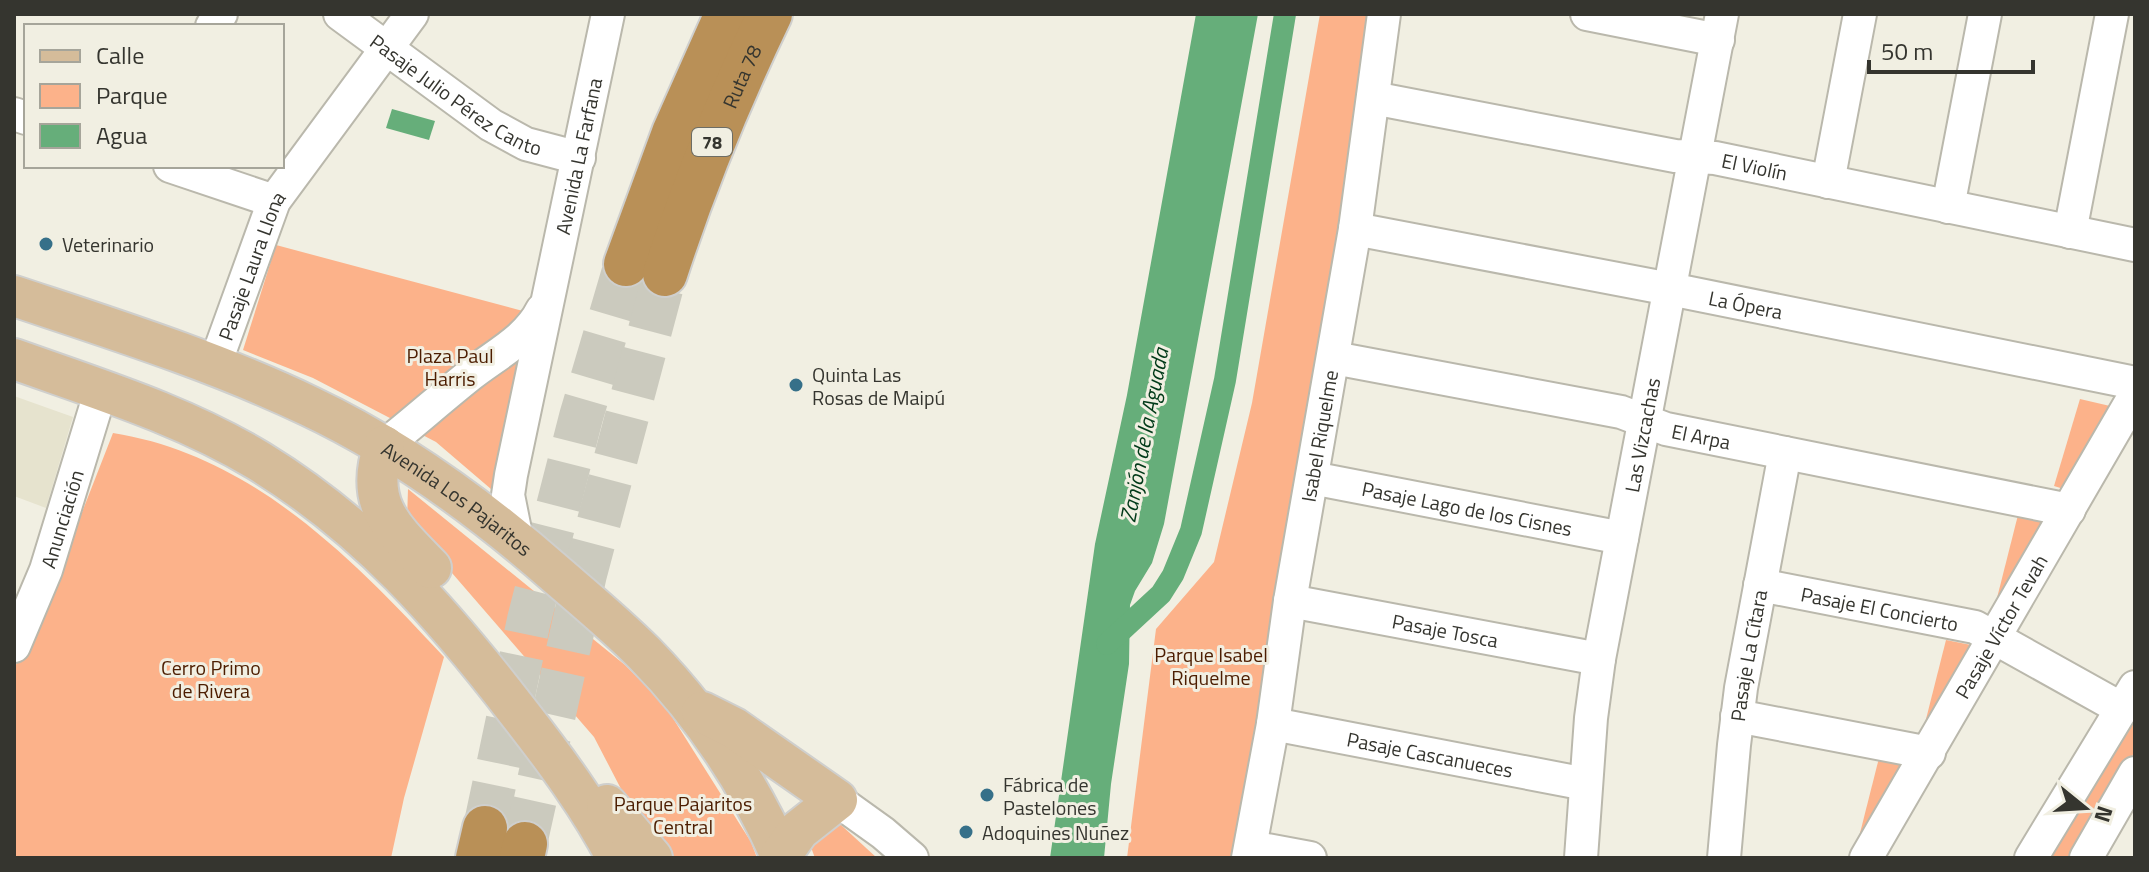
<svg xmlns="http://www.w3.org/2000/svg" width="2149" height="872" font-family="'Titillium Web',sans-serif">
<rect width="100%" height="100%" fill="#f1efe2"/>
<!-- built -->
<path fill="#e6e3ce" d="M14,396L73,417L46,508L14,496Z"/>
<!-- green -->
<g fill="#fcb28a">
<path d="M1320,14H1372L1336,249L1234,858H1127L1156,629L1214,562L1252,403Z"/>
<path d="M276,245L534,314L505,501L436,442L313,378L243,350Z"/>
<path d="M2080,399L2110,406L2067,490L2054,486Z"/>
<path d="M113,433C252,455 352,558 444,657L404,798L391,858H14V668L36,630Z"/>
<path d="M408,489L625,665L664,704L751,842L757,858H654L645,835L594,737L407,521Z"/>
<path d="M2019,511L2050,517L2007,601L1997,598Z"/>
<path d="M1946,640L1976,646L1933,730L1924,727Z"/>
<path d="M2135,706V751L2073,858H2043Z"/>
<path d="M1880,754L1910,760L1858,841Z"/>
<path d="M841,825L877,858H815L809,842L821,827Z"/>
</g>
<!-- water -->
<g fill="#66ae7a">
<path d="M1196,14H1258L1164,524L1152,563L1135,591L1130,605L1129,664L1111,784L1104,858H1050L1095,544L1127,395Z"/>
<path d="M392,109L435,121L429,140L386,128Z"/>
</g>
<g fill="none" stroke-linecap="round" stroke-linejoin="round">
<!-- canal -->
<path stroke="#66ae7a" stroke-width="22" d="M1107,644L1161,594L1173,575L1191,531L1225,380L1285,14"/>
<!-- highway-tunnel -->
<g stroke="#cbcabe" stroke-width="44" stroke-dasharray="44 22" stroke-linecap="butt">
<path d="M485,828L529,620L581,417L626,264"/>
<path d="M525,844L585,574L665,274"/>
</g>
<!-- minor casing -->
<g stroke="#bab8ac" stroke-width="36">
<g id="minor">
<path id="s1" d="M340,14L491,125L526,144L579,158"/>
<path d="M1587,14L1718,40"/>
<path d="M212,26L221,14"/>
<path id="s2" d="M1373,98L1675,156L1715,158L2135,245"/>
<path d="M14,114L26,118"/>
<path d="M170,166L274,201"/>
<path d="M1828,182L1860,14"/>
<path d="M1948,207L1985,14"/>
<path id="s3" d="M1355,229L1670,289L2135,383"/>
<path d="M2070,232L2112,14"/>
<path id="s4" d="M1334,358L1621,412L1666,429L2069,510"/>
<path id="s5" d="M214,367L274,201L412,14"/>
<path d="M384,446C413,423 441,398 470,375C495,355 527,340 542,310"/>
<path id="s6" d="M1312,478L1622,538"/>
<path id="s7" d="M517,540L508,495L511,475L608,14"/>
<path id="s8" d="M1760,585L1975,627L2122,709"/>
<path id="s9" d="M1290,601L1599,659"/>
<path id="s10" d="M14,646L46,570L101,390"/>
<path d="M1737,716L1929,753"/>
<path id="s11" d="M1273,724L1586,784"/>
<path d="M837,800L883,833L912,858"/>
<path d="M1251,847L1310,858"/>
<path id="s12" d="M1248,858L1273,724L1290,601L1355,229L1384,14"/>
<path id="s13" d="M1581,858L1591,718L1599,659L1722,14"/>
<path id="s14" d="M1724,858L1734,745L1741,688L1785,453"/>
<path id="s15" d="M1866,858L2135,395"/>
<path d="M2031,858L2135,687"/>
<path d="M2086,858L2135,773"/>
</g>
</g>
<!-- major casing -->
<g stroke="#cfcfcd" stroke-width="44">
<g id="major">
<path id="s16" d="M14,296C113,329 215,361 309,406C400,449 483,510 558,576C587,601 617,626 644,653C702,712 749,783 782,858"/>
<path d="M14,359C98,389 183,415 259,461C367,527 443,614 519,713C555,759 590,806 617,858"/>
<path d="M384,446C363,504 394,530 431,568"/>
<path d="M702,712L734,728L837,800L799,830L781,855"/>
<path d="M607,805L652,858"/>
</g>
</g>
<!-- highway casing -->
<g stroke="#cfcfcd" stroke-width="48">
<g id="highway">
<path d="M626,264L674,133L727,14"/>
<path id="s17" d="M665,274C694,185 729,99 770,14"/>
<path d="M478,858L485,828"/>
<path d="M522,858L525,844"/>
</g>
</g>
<!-- minor -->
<use href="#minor" stroke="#fff" stroke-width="32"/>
<!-- major -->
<use href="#major" stroke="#d5bc9a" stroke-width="40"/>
<!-- highway -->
<use href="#highway" stroke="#b99057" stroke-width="44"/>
</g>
<!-- markers -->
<g fill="#367089" stroke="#f1efe2" stroke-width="3">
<circle cx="46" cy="244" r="8"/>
<circle cx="796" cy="385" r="8"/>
<circle cx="987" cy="795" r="8"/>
<circle cx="966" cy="832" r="8"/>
</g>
<g text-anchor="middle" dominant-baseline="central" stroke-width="6" stroke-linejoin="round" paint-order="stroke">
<!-- shield labels -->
<rect fill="#f1efe2" stroke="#6d6d65" stroke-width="2" x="692" y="128" width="40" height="28" rx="6"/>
<g font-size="18" font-weight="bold" fill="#35352f">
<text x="712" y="142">78</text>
</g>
<!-- street labels -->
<g font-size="20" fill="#35352f" stroke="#f1efe2">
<text stroke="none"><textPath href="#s17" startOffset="212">Ruta 78</textPath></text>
<text stroke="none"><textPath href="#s1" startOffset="142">Pasaje Julio Pérez Canto</textPath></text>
<text stroke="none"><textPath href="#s7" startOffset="392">Avenida La Farfana</textPath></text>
<text stroke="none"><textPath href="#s2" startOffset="388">El Violín</textPath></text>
<text stroke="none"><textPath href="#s5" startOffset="108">Pasaje Laura Llona</textPath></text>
<text stroke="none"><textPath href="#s3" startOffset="398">La Ópera</textPath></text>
<text stroke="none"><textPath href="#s13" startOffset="428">Las Vizcachas</textPath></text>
<text stroke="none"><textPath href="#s4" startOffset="376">El Arpa</textPath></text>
<text stroke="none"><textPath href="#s12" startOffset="428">Isabel Riquelme</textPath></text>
<text stroke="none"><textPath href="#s16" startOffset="490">Avenida Los Pajaritos</textPath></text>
<text stroke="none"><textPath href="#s6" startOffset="158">Pasaje Lago de los Cisnes</textPath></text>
<text stroke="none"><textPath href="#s10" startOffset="136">Anunciación</textPath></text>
<text stroke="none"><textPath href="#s8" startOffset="122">Pasaje El Concierto</textPath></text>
<text stroke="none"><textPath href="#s15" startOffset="268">Pasaje Víctor Tevah</textPath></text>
<text stroke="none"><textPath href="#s9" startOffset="158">Pasaje Tosca</textPath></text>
<text stroke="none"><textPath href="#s14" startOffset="204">Pasaje La Cítara</textPath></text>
<text stroke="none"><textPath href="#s11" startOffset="160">Pasaje Cascanueces</textPath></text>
</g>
<!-- poi labels -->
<g font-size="20" fill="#35352f" stroke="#f1efe2" text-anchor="start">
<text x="62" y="244">Veterinario</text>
<text x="812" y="374">Quinta Las<tspan x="812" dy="23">Rosas de Maipú</tspan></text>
<text x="1003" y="784">Fábrica de<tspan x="1003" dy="23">Pastelones</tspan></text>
<text x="982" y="832">Adoquines Nuñez</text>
</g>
<!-- park labels -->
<g font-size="20" fill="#4c1d00" stroke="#f1efe2">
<text x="450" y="355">Plaza Paul<tspan x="450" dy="23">Harris</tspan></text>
<text x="1211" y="654">Parque Isabel<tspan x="1211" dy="23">Riquelme</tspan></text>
<text x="211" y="667">Cerro Primo<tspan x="211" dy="23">de Rivera</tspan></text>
<text x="683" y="803">Parque Pajaritos<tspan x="683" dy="23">Central</tspan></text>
</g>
<!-- water labels -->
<g font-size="22" font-style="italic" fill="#003a18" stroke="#f1efe2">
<text transform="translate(1144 435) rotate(-79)">Zanjón de la Aguada</text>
</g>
</g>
<!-- border -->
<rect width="2149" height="872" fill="none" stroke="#35352f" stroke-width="32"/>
<!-- legend -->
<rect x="24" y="24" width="260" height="144" fill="#f1efe2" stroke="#a6a59a" stroke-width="2"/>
<rect x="40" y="50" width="40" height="12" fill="#d5bc9a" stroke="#a6a59a" stroke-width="2"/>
<text x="96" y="64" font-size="24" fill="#35352f">Calle</text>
<rect x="40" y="84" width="40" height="24" fill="#fcb28a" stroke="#a6a59a" stroke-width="2"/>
<text x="96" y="104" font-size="24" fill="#35352f">Parque</text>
<rect x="40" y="124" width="40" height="24" fill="#66ae7a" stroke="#a6a59a" stroke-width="2"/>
<text x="96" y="144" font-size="24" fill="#35352f">Agua</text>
<!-- north arrow -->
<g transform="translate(2085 808) rotate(108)" stroke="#f1efe2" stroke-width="6" paint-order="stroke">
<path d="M0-6L14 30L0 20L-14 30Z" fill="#35352f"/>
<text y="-12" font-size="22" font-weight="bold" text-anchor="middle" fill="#35352f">N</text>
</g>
<!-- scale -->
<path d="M1869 60v12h164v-12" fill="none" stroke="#35352f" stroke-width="4"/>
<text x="1881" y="60" font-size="24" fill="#35352f" stroke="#f1efe2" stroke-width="6" paint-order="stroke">50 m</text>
</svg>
